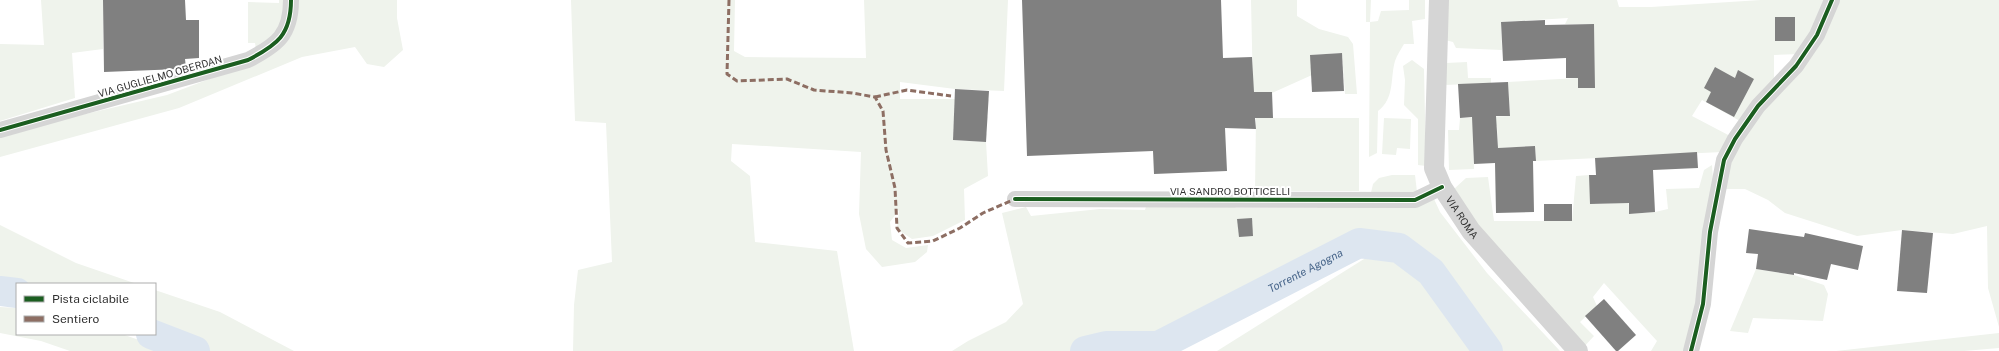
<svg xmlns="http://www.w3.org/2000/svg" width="1999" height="351" font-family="'Public Sans',sans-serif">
<rect width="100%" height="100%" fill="#fff"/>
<!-- green -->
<g fill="#eff3ec">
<path d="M41,0H103V49L72,53L75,98L0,121V44L44,45Z"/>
<path d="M279,0H285L282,29L256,49L255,43H248V2L279,3Z"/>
<path d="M299,0H397V18L403,50L384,67L367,64L355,47L302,57L179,108L0,157V134L167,95L212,78L296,23Z"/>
<path d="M571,0H735L734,51L745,57L866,58L864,0H1008L1004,91L955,89L900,82V99H955L953,140L986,142L988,176L964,189L965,220L933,236L912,239L897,229L899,210L890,222L892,240L906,248L928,245L927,252L915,262L882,267L866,249L859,214L861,152L732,144L731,161L750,176L755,242L837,251L854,351H573L574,305L578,270L612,262L606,123L575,121Z"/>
<path d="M1251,0H1297V16L1319,29L1348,37L1353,44L1357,94H1345L1342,53L1311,55L1312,75L1272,93L1253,92Z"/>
<path d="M1366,0H1371L1370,22L1378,21L1381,11L1409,10V0H1425V19L1412,21L1414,44H1404C1401,49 1397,55 1395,61C1390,78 1395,98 1378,111L1377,153L1369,157L1370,22H1366Z"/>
<path d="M1446,0H1617L1619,7H1651L1761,0H1827L1801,54L1774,55V83L1740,121L1702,100L1692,116L1732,137L1722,152L1536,161L1535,146L1498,148L1497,126L1473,127L1474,169L1449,170L1448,130H1459L1460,118L1510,116L1508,82L1578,78V88H1595L1594,24H1565L1568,18L1501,22L1502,50L1456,48L1453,42L1445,40Z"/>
<path d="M1837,0H1999V327L1988,288L1987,226L1953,234L1902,230L1857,236L1785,213L1768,200L1745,189H1725L1727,160Z"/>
<path d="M1412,60L1424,69L1426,166L1418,165V119L1404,105L1405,80L1403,66Z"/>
<path d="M1467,62L1468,78H1491V83L1445,85L1446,63Z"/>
<path d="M1256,118H1359V191H1255Z"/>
<path d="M1384,118L1411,119L1410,149L1397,148L1396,155L1382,154Z"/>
<path d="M1712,165L1713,180L1689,351H1651L1657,341L1604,283L1593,297L1597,306L1580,322L1594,336L1582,349L1505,265L1454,189L1466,178L1488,177L1494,221H1572L1576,176L1589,175L1595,204L1616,203L1628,189L1629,214L1655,212L1668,209L1666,189L1699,188L1704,170Z"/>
<path d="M1392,175H1415L1417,192L1370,197L1373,184L1379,178Z"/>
<path d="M1434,199L1440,212L1487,273L1560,351H1492L1433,269L1399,246L1359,241L1157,342L1106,344L1076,351H952L968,341L1006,322L1023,304L1002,213L1026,207L1031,216L1100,209L1145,210L1147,203L1233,204L1236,208H1317L1318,203Z"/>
<path d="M0,225L76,263L137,284H17V295L0,294Z"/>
<path d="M1372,254L1411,263L1447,305L1480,351H1217Z"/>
<path d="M1756,269L1794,275L1824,285L1828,294L1823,321L1753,318L1748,333L1730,331Z"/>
<path d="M155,290L220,312L294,351H200L155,333Z"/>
<path d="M0,307L17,308V334H122L170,351H70L41,341L0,333Z"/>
<path d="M1999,333V348L1964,351H1836Z"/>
<path d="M1158,349L1159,351H1100L1106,350Z"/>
</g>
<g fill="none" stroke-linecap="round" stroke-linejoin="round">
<!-- river -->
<g stroke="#dde6f0" stroke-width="30">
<path d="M0,291L17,293"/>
<path d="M151,334L195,351"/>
<path id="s1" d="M1085,351L1106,346H1158L1359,243L1399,248L1431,272L1488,351"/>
</g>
</g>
<!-- building -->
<g fill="#808080">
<path d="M103,0H185L186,20H199V58L185,59L186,68L180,69L104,72Z"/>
<path d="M1022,0H1221L1223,58L1252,57L1254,92H1272L1273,118H1255L1256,129L1225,128L1227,171L1154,174L1153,151L1027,156Z"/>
<rect x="1775" y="17" width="20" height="24"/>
<path d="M1545,20V25L1594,24L1595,88H1578V78H1566V58L1503,61L1501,22Z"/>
<path d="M1342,53L1344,91L1312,92L1310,55Z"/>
<path d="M1715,67L1735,78L1738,70L1754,79L1734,117L1706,102L1711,92L1704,88Z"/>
<path d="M1508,82L1510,116H1496L1498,148L1535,146L1536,161H1533L1534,212L1496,213L1495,163L1474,164L1472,117L1460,118L1458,84Z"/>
<path d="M955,89L989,91L986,142L953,140Z"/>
<path d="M1697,152L1698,168L1653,170L1655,212L1629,214V203L1590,204L1589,175H1596L1595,158Z"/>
<rect x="1544" y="204" width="28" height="17"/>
<path d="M1252,218L1253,236L1239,237L1237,219Z"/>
<path d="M1749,229L1804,237L1805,233L1863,246L1858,270L1831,264L1827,280L1794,273V275L1756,269L1758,254L1746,253Z"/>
<path d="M1902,230L1933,233L1927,293L1897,291Z"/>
<path d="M1604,299L1636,335L1618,351H1616L1585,316Z"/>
</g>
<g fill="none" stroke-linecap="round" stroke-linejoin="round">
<!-- minor -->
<g stroke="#d5d5d5" stroke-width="16">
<path d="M0,130L248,60C277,45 291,35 291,0"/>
<path d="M1015,199L1415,200L1442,187"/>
<path d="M1691,351L1703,304L1710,232L1724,160L1735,139L1758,106L1796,66L1817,35L1832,0"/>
</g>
<!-- tertiary -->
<path stroke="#d5d5d5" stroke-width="20" id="s2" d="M1439,0L1434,168L1442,187L1471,231L1578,351"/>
<!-- quiet -->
<g stroke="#8d6e63" stroke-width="3" stroke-dasharray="6 3" stroke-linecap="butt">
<path d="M729,0L727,74L737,81L787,79L814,90L852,93L875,97L883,111L886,150L895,188L897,228L908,243L933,241L960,228L983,213L1015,199"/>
<path d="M875,97L907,90L951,96"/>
</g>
<!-- cycleway casing -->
<g stroke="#fff" stroke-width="6">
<g id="cycleway">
<path d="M0,130L248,60C277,45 291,35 291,0"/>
<path d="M1015,199L1415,200L1442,187"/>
<path d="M1691,351L1703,304L1710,232L1724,160L1735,139L1758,106L1796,66L1817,35L1832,0"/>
</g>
</g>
<!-- cycleway -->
<use href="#cycleway" stroke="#1b5e20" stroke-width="4"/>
</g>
<g text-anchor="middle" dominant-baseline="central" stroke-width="4" stroke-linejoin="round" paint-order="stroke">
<!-- street labels -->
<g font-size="10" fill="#313131" stroke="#fff">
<text transform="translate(160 76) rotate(-16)">VIA GUGLIELMO OBERDAN</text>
<text x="1230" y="191">VIA SANDRO BOTTICELLI</text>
<text stroke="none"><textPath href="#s2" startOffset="225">VIA ROMA</textPath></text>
</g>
<!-- water labels -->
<g font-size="11" font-style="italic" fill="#47658a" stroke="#fff">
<text stroke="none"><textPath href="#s1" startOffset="239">Torrente Agogna</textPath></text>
</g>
</g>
<!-- legend -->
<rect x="16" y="283" width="140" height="52" fill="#ffffff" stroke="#adadad"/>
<rect x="24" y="296" width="20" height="6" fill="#1b5e20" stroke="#adadad"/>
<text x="52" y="303" font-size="12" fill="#313131">Pista ciclabile</text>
<rect x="24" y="316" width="20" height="6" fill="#8d6e63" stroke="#adadad"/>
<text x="52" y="323" font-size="12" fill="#313131">Sentiero</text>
</svg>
